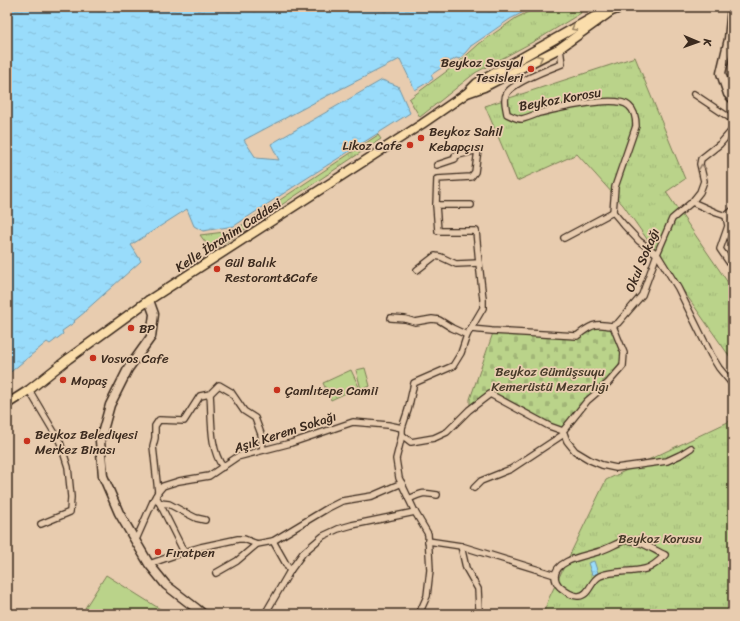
<svg xmlns="http://www.w3.org/2000/svg" width="740" height="621" font-family="Sriracha,sans-serif">
<defs>
<pattern id="cemetery-stones" width="16" height="16" patternUnits="userSpaceOnUse"><rect width="16" height="16" fill="#bad38a"/><path d="M2 7V4a2 2 0 0 1 4 0v3zM10 15v-3a2 2 0 0 1 4 0v3z" fill="#a1b577"/></pattern>
<pattern id="park-tufts" width="24" height="20" patternUnits="userSpaceOnUse"><rect width="24" height="20" fill="#bad38a"/><path d="M3 7l-1-3M5 7V3M7 7l1-3M15 17l-1-3M17 17v-4M19 17l1-3" fill="none" stroke="#a1b577"/></pattern>
<pattern id="water-ripples" width="26" height="14" patternUnits="userSpaceOnUse"><rect width="26" height="14" fill="#99dcfb"/><path d="M2 4q2-2 4 0t4 0M15 11q2-2 4 0t4 0" fill="none" stroke="#85bdd7"/></pattern>
</defs>
<rect width="100%" height="100%" fill="#e8ccaf"/>
<filter id="ink" filterUnits="userSpaceOnUse"><feTurbulence type="fractalNoise" baseFrequency=".025" numOctaves="2"/><feDisplacementMap in="SourceGraphic" scale="8" xChannelSelector="R" yChannelSelector="G"/><feConvolveMatrix kernelMatrix="1 2 1 2 8 2 1 2 1" color-interpolation-filters="sRGB"/></filter>
<g filter="url(#ink)">
<!-- grass -->
<g fill="#bad38a" stroke="#7a7e54">
<path d="M365,368L370,386L361,389L356,370Z"/>
<path d="M351,370L359,387L331,400L323,383Z"/>
<path d="M106,575L168,614H94L85,608Z"/>
</g>
<!-- cemetery -->
<path fill="url(#cemetery-stones)" stroke="#7a7e54" d="M596,326L612,327L623,353L622,366L563,429L549,425L490,393L470,406V399L493,333L578,337Z"/>
<!-- park -->
<g fill="url(#park-tufts)" stroke="#7a7e54">
<path d="M538,7H578L581,13L542,37L475,73L420,117L409,99L458,63L479,44L516,18Z"/>
<path d="M635,57L685,179L666,192L733,290V614H543L549,598L606,480L730,421V357L623,205L577,154L517,181L485,106Z"/>
<path d="M378,135L381,139L212,251L200,235L233,231Z"/>
</g>
<!-- water -->
<g fill="url(#water-ripples)" stroke="#7395a3">
<path d="M7,7H533L510,19L471,46L460,59L456,58L431,75L433,79L415,90L400,59L321,99L244,140L256,158L279,160L271,144L382,80L398,86L410,113L304,180L234,226L203,231L194,226L187,209L131,245L141,261L85,311V312L74,321L75,322L62,331L63,334L50,344L47,342L7,375Z"/>
<path d="M594,561L598,573L592,575L588,563Z"/>
</g>
<g fill="none" stroke-linecap="round" stroke-linejoin="round">
<!-- street casing -->
<g stroke="#3b2a1e" stroke-width="8">
<g id="street">
<path d="M560,48L562,64C549,69 514,82 507,93C503,99 506,107 507,114C512,116 516,119 522,119C527,118 534,115 539,113C556,109 617,94 629,106C635,111 636,119 636,126L615,187L613,212"/>
<path d="M694,94L733,120"/>
<path d="M692,202L717,213L726,216L733,210"/>
<path d="M436,205H471"/>
<path d="M613,212L624,225L639,241L657,254L678,288L711,355L719,368L733,385"/>
<path d="M726,216L728,226L720,249L733,268"/>
<path d="M564,238L613,212"/>
<path d="M417,270L435,256L441,257L456,264L479,263"/>
<path d="M391,318L405,319L415,322L432,319L439,320L452,328L467,335"/>
<path d="M471,329L492,331L577,336C582,332 589,326 596,325C606,323 609,329 618,323L642,295L657,254L672,219L692,202L700,192L704,181L700,164L701,159L720,144L733,129"/>
<path d="M29,390L60,442L68,467L71,497L70,512L41,524"/>
<path d="M210,394C212,416 209,449 223,467"/>
<path d="M563,431L567,441L575,451L590,460L602,465L616,468L667,461L680,455L691,448"/>
<path d="M563,431L587,401L608,383L623,366L624,353L613,326"/>
<path d="M402,435L411,442L434,438L447,432L469,410L490,394L549,426L563,431"/>
<path d="M474,488L481,481L511,469L564,434"/>
<path d="M158,492L163,486L179,481L209,476L237,457L291,443L353,422L388,425L402,428"/>
<path d="M156,496L184,552"/>
<path d="M409,499C422,493 423,492 437,495"/>
<path d="M160,503L169,504L182,511L196,518L205,520"/>
<path d="M626,540C640,540 652,549 665,555C659,561 653,567 645,569C630,573 614,570 600,576C590,581 590,595 579,596C572,597 565,591 560,587C557,584 555,581 555,576C556,559 587,556 600,551C609,548 617,543 626,540Z"/>
<path d="M273,541L290,571"/>
<path d="M428,541L461,546L555,575"/>
<path d="M135,542L154,499L158,492L153,446L155,438V426L159,420L184,421L200,396L210,394L219,385L231,392L244,411L255,418L261,434L263,450"/>
<path d="M461,546L466,568L478,589L479,609"/>
<path d="M149,564L184,552L201,547L238,539H244L257,544L273,541L328,508L342,501L372,496L402,483"/>
<path d="M216,573L237,561L257,544"/>
<path d="M265,614L290,571L303,553L323,536L338,529L352,525L415,512"/>
<path d="M419,614L427,596L430,570L428,534L415,512L399,478L396,459L402,435V428L408,410L414,383L453,366L461,353L467,335L483,308V299L479,263L476,231H438L436,205L437,179L471,177L475,172L478,150L455,156V159L437,165"/>
</g>
</g>
<!-- secondary casing -->
<g stroke="#3b2a1e" stroke-width="11">
<g id="secondary">
<path d="M732,7L729,39L721,73L728,94L733,99"/>
<path d="M149,300L154,314L151,337L128,369L110,405L100,441L103,476L119,513L149,564L166,585L197,609L203,614"/>
</g>
</g>
<!-- primary casing -->
<g stroke="#3b2a1e" stroke-width="11">
<g id="primary">
<path d="M469,91L477,83L592,18L623,7"/>
<path d="M7,404L29,390L68,359L149,300L422,124L438,113L467,93L484,87L560,48L610,12"/>
</g>
</g>
<!-- street -->
<use href="#street" stroke="#e8ccaf" stroke-width="5.5"/>
<!-- secondary -->
<use href="#secondary" stroke="#e8ccaf" stroke-width="8"/>
<!-- primary -->
<use href="#primary" stroke="#faddab" stroke-width="8"/>
</g>
<!-- one-way arrows -->
<defs><path id="oneway-chevron" d="M-2-3.5L2.5 0L-2 3.5" fill="none" stroke-width="1.6" stroke-linecap="round" stroke-linejoin="round"/></defs>
<g stroke="#9a8464">
<use href="#oneway-chevron" transform="translate(574 28) rotate(151)"/>
<use href="#oneway-chevron" transform="translate(540 58) rotate(-27)"/>
</g>
<use stroke="#927b66" href="#oneway-chevron" transform="translate(702 167) rotate(-97)"/>
</g>
<!-- markers -->
<g fill="#c8321e" stroke="#e8ccaf" stroke-width="1.5">
<circle cx="531" cy="69" r="4"/>
<circle cx="421" cy="138" r="4"/>
<circle cx="410" cy="145" r="4"/>
<circle cx="217" cy="269" r="4"/>
<circle cx="131" cy="328" r="4"/>
<circle cx="93" cy="358" r="4"/>
<circle cx="63" cy="380" r="4"/>
<circle cx="277" cy="390" r="4"/>
<circle cx="27" cy="441" r="4"/>
<circle cx="158" cy="552" r="4"/>
</g>
<g text-anchor="middle" dominant-baseline="central" stroke-width="3.5" stroke-linejoin="round" paint-order="stroke">
<!-- poi labels -->
<g font-size="13" fill="#3b2a1e" stroke="#e8ccaf" text-anchor="start">
<text x="523" y="62" text-anchor="end">Beykoz Sosyal<tspan x="523" dy="15">Tesisleri</tspan></text>
<text x="429" y="131">Beykoz Sahil<tspan x="429" dy="15">Kebapçısı</tspan></text>
<text x="402" y="145" text-anchor="end">Likoz Cafe</text>
<text x="225" y="262">Gül Balık<tspan x="225" dy="15">Restorant&amp;Cafe</tspan></text>
<text x="139" y="328">BP</text>
<text x="101" y="358">Vosvos Cafe</text>
<text x="71" y="380">Mopaş</text>
<text x="285" y="390">Çamlıtepe Camii</text>
<text x="35" y="434">Beykoz Belediyesi<tspan x="35" dy="15">Merkez Binası</tspan></text>
<text x="166" y="552">Fıratpen</text>
</g>
<!-- street labels -->
<g font-size="13" fill="#3b2a1e" stroke="#e8ccaf">
<text transform="translate(560 99) rotate(-10)">Beykoz Korosu</text>
<text transform="translate(228 235) rotate(-33)">Kelle İbrahim Caddesi</text>
<text transform="translate(642 260) rotate(-67)">Okul Sokağı</text>
<text transform="translate(285 432) rotate(-18)">Aşık Kerem Sokağı</text>
</g>
<!-- park labels -->
<g font-size="13" fill="#483b29" stroke="#e8ccaf">
<text x="550" y="371">Beykoz Gümüşsuyu<tspan x="550" dy="15">Kemerüstü Mezarlığı</tspan></text>
<text x="660" y="538">Beykoz Korusu</text>
</g>
</g>
<!-- margin -->
<rect width="740" height="621" fill="none" stroke="#e8ccaf" stroke-width="24"/>
<rect x="12" y="12" width="716" height="597" fill="none" stroke="#3b2a1e" stroke-width="1.5" filter="url(#ink)"/>
<!-- north arrow -->
<g transform="translate(698 42) rotate(92)" stroke="#e8ccaf" stroke-width="3" paint-order="stroke">
<path d="M0-3L7 15L0 10L-7 15Z" fill="#3b2a1e"/>
<text y="-6" font-size="11" font-weight="bold" text-anchor="middle" fill="#3b2a1e">K</text>
</g>
</svg>
